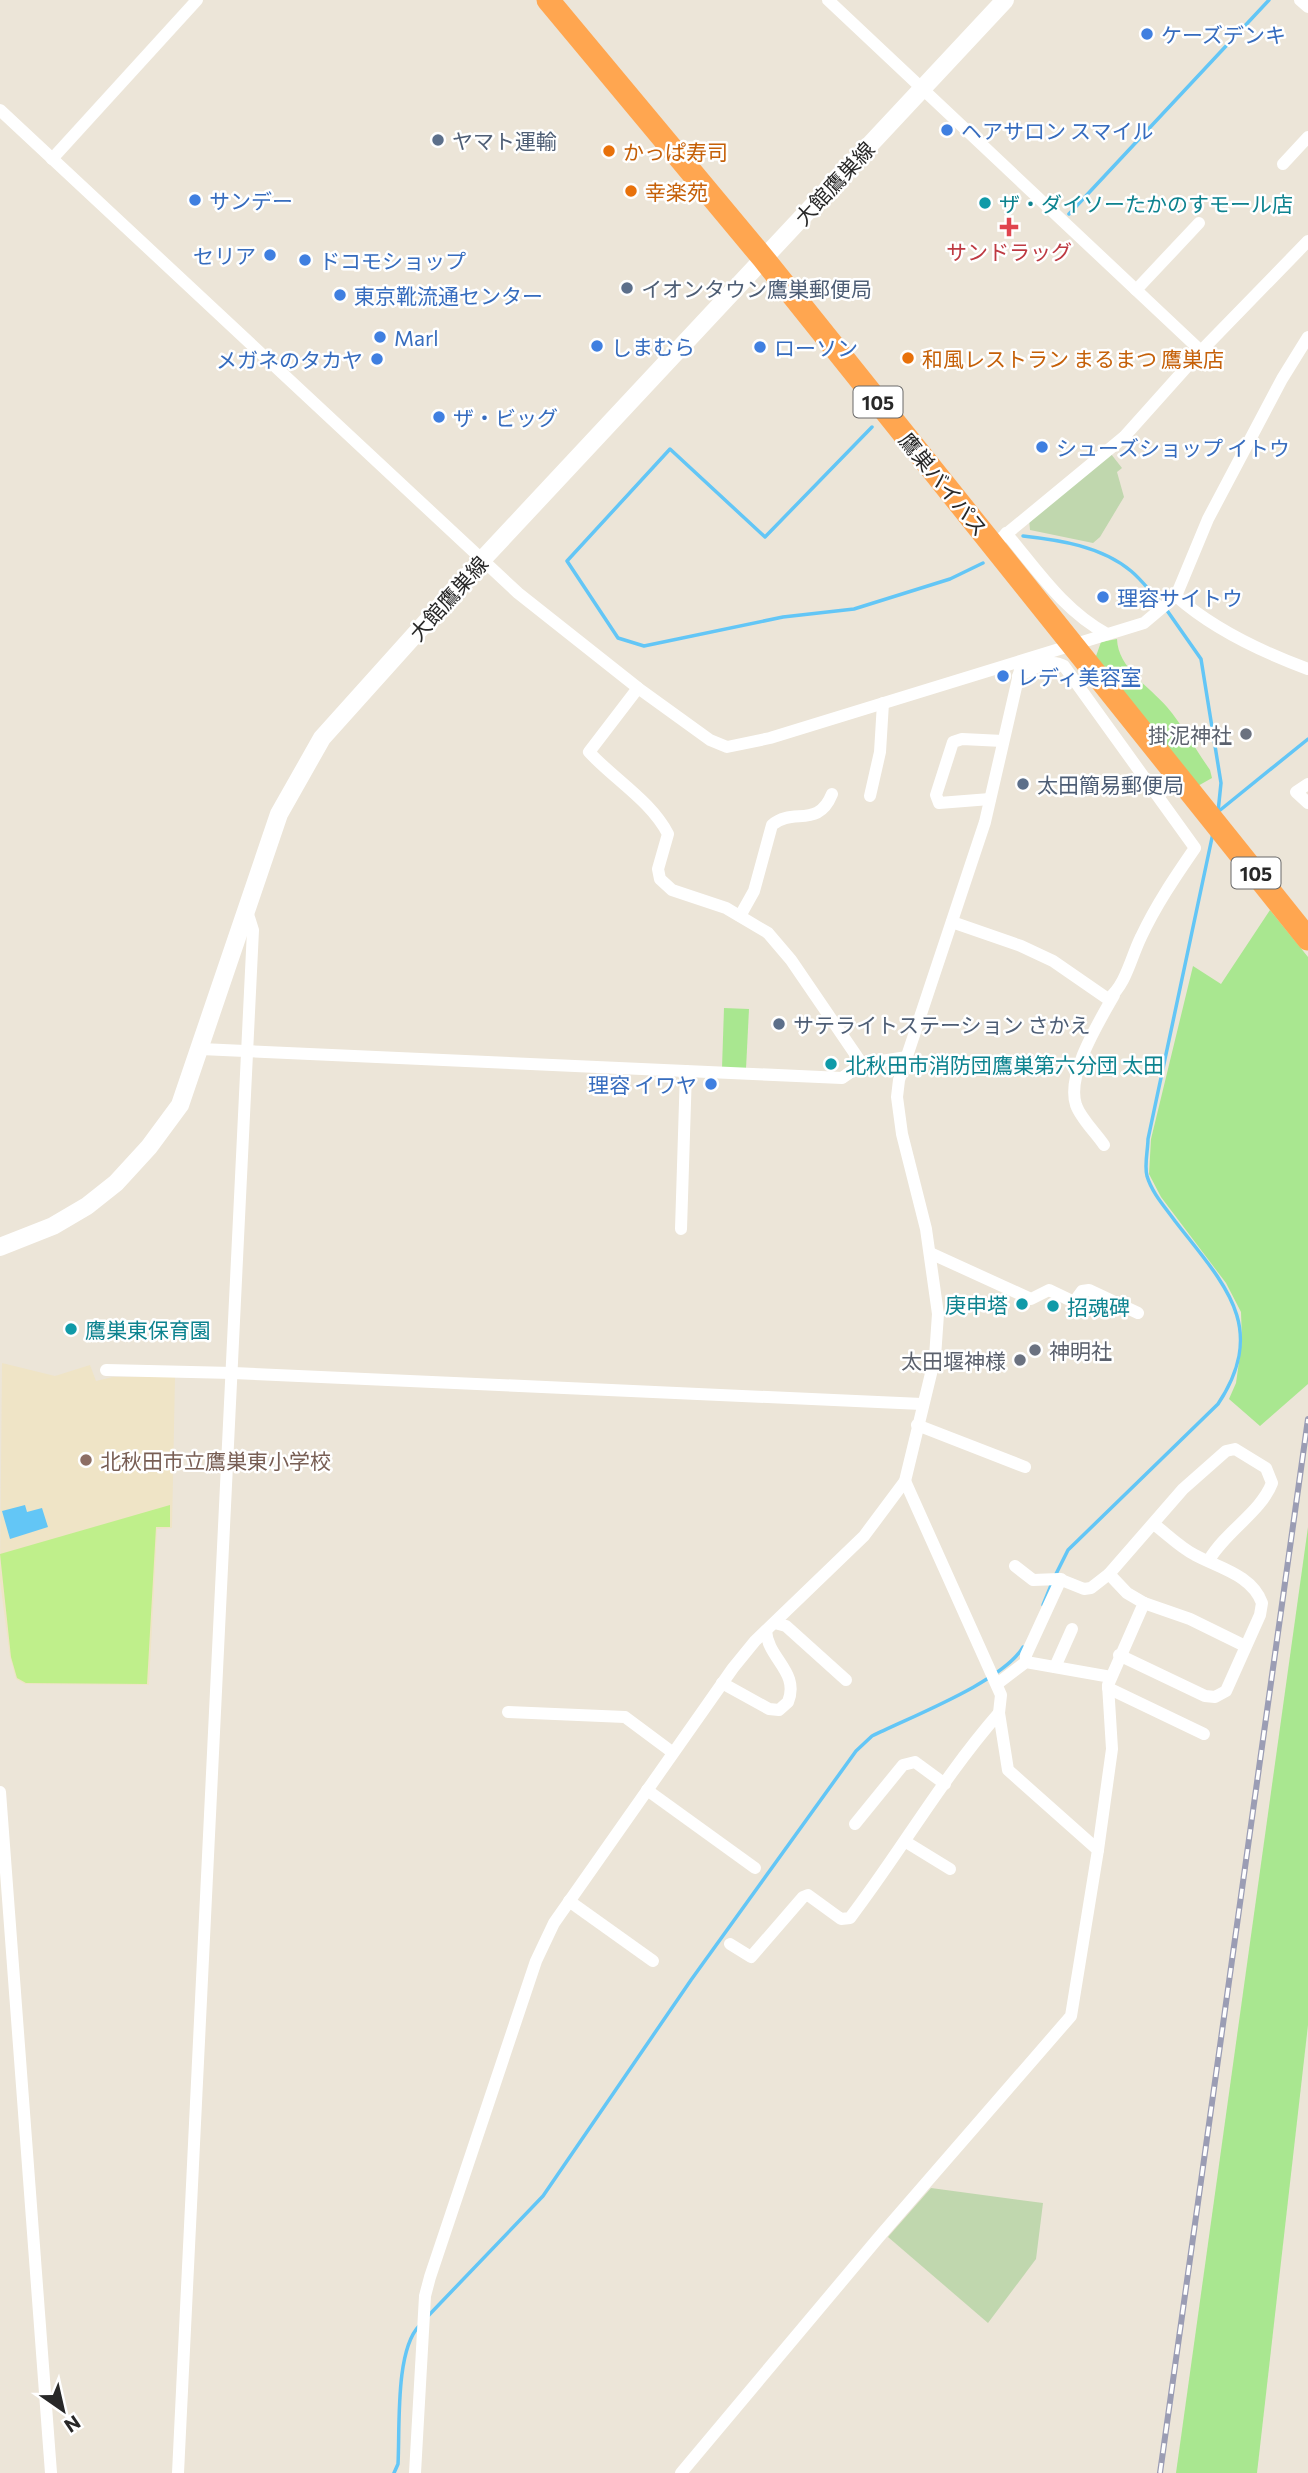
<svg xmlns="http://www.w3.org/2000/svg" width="1308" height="2473" font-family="Commissioner,'Noto Sans JP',sans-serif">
<rect width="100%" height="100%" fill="#ece5d8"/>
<!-- education -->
<path fill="#efe4c6" d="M2,1363L55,1376L90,1365L96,1381L113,1377H175L172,1528L157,1529L149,1685L25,1684L16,1679L10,1657L0,1581Z"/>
<!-- green -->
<g fill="#a9e790">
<path d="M1117,639C1118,668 1149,686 1167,707C1183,726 1196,750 1210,770L1212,778L1196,787L1095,659L1101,642Z"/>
<path d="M1270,910L1308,957V1384L1260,1426L1229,1399L1236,1383L1242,1341L1241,1312L1226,1283L1161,1197L1149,1174L1151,1139L1193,966L1221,984Z"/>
<path d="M724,1008L749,1009L746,1069L722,1068Z"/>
<path d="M1308,1527V2025L1257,2473H1176Z"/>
</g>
<!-- cemetery -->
<g fill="#c0d7ae">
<path d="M1111,454L1122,468L1117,472L1124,497L1100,537L1093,543L1030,530L1029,519Z"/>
<path d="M931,2188L1043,2203L1036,2259L988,2323L888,2237Z"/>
</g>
<!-- pitch -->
<path fill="#bfef8b" d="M170,1505V1527H156L147,1684L26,1683L17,1678L11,1657L0,1554Z"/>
<!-- water -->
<path fill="#63c6f6" d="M25,1505L27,1512L42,1508L48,1527L10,1539L2,1511Z"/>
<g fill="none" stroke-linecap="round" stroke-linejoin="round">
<!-- stream -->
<g stroke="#63c6f6" stroke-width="3.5">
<path d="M1069,214L1269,0"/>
<path d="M872,427L765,537L670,449L567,561L618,638L644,646L783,617L854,609L950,579L983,563"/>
<path d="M1023,536C1059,540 1101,546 1131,571C1142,580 1151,593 1161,603"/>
<path d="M1166,609L1201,659L1221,783L1218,812"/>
<path d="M1219,811L1308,739"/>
<path d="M1055,1576L1068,1550L1218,1404C1270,1326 1222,1282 1175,1221C1165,1207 1152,1193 1147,1176C1144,1165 1148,1150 1148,1139L1213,833"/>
<path d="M1043,1605L1052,1583"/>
<path d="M429,2315L543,2196L691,1980L856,1751L872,1736C910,1717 1004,1681 1023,1647"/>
<path d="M394,2473L398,2464C400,2429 395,2351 419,2326"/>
</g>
<!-- street -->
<g stroke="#fff" stroke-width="12">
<path d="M828,0L1201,351"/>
<path d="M1300,0L1308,7"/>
<path d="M0,110L518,593L638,688L710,740L727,747L770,738L1144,623L1176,596L1208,519L1282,379L1308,337"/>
<path d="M52,159L197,0"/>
<path d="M1283,164L1308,137"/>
<path d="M1136,290L1199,223"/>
<path d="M1006,533C1037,570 1064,611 1107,634"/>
<path d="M993,545L1124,437L1201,351L1308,241"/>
<path d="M1176,596C1213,629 1262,652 1308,669"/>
<path d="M638,688L589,752C615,780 651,801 668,834L658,869L660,879L672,890L726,908L768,933L791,960L862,1064"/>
<path d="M1308,784L1296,792L1308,803"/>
<path d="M870,796L880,752L883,703"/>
<path d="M990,799L939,803L936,795L953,742L962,739L1003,741"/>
<path d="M740,916L754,891L772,825C793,807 818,829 832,794"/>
<path d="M952,922L1021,946L1053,961L1108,999C1126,985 1131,957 1141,937C1156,905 1175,877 1195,848L1064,666C1049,657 1033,670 1018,676"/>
<path d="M201,1049L842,1078L862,1064L907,1057"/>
<path d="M1104,1145C1096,1133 1081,1119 1076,1105C1066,1074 1099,1022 1114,995"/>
<path d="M681,1229L686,1071"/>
<path d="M930,1253L1031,1299L1049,1290L1074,1302L1082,1291L1089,1290L1138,1313"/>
<path d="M106,1370L233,1373L922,1404"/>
<path d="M917,1425L1025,1467"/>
<path d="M1015,1566L1033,1580L1059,1579L1084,1589L1091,1588L1109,1574"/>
<path d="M1144,1603L1190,1619L1245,1646"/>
<path d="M775,1623L786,1626L846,1680"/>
<path d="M1119,1655L1205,1696L1215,1697L1226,1691L1260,1615L1262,1603C1252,1575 1219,1568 1195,1555C1181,1548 1168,1535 1155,1525"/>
<path d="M1026,1662V1655L1061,1579"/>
<path d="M1055,1667L1072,1629"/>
<path d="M722,1683L769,1709L779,1710L788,1702C800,1672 768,1659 766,1631"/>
<path d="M997,1684L1026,1662L1111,1677"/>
<path d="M1108,1688L1204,1734"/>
<path d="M508,1712L625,1717L672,1752"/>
<path d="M647,1790L755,1868"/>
<path d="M0,1792L51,2473"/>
<path d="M855,1824L903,1765L915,1762L945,1784"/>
<path d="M906,1842L950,1869"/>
<path d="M1098,1850L1112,1749L1108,1685L1144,1603L1127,1593L1109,1574L1183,1489L1226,1451L1235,1449L1266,1468L1272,1483C1261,1512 1226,1531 1209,1560"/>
<path d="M569,1901L653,1961"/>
<path d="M730,1944L751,1957L803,1897L808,1895L841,1919L850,1918C901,1851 943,1777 999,1713"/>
<path d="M178,2473L253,930L246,908"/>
<path d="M415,2473L425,2296L430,2277L536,1961L554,1923L733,1668L755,1641L864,1536L905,1481L935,1357L938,1314L926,1229L902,1134L897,1097L899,1080L985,822L1022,661"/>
<path d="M681,2473L879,2237L1071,2016L1098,1850L1008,1770L999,1713L1001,1695L905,1481"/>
</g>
<!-- secondary -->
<path stroke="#fff" stroke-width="18" d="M0,1247L53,1226L87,1206L116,1183L149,1147L180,1105L279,814L322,738L481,561L1005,0"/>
<!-- highway -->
<path stroke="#ffa650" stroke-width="23" d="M548,0L763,258L1308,939"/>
<!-- rail casing -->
<g stroke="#9b9db4" stroke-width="6">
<path id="rail" d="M1160,2473L1308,1419"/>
</g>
<!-- rail -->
<use href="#rail" stroke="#fff" stroke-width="3.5" stroke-dasharray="10" stroke-linecap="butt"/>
</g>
<!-- markers -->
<g fill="#3f7fe0" stroke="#fff" stroke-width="2.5">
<circle cx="1147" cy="34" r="7"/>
<circle cx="947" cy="130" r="7"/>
<circle cx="195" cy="200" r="7"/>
<circle cx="270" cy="255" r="7"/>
<circle cx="305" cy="260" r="7"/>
<circle cx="340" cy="295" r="7"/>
<circle cx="380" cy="337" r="7"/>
<circle cx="597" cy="346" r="7"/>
<circle cx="760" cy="347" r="7"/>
<circle cx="377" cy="359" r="7"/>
<circle cx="439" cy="417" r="7"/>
<circle cx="1042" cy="447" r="7"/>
<circle cx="1103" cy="597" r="7"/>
<circle cx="1003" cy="676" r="7"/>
<circle cx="711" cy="1084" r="7"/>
</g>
<g fill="#5c6f8a" stroke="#fff" stroke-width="2.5">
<circle cx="438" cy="140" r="7"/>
<circle cx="627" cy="288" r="7"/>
<circle cx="1023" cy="784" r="7"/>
<circle cx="779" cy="1024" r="7"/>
</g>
<g fill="#e8710a" stroke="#fff" stroke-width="2.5">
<circle cx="609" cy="151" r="7"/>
<circle cx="631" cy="191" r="7"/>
<circle cx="908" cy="358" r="7"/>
</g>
<g fill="#0f9aa8" stroke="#fff" stroke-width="2.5">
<circle cx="985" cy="203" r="7"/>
<circle cx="831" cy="1064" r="7"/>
<circle cx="1022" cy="1304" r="7"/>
<circle cx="1053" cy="1306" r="7"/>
<circle cx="71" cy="1329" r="7"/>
</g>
<path fill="#e0444e" stroke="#fff" stroke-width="2.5" d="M1005.5 216.5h7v7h7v7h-7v7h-7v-7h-7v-7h7z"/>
<g fill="#6b7280" stroke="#fff" stroke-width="2.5">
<circle cx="1246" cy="734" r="7"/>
<circle cx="1035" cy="1350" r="7"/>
<circle cx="1020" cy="1360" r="7"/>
</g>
<circle fill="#8d6e63" stroke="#fff" stroke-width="2.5" cx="86" cy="1460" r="7"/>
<g text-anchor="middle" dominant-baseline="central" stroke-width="5" stroke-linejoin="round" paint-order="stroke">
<!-- shield labels -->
<g fill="#fff" stroke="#686868" stroke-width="2">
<rect x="853.5" y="386.5" width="49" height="31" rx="5"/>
<rect x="1231.5" y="857.5" width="49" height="31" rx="5"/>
</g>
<g font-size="19" font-weight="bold" fill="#282828">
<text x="878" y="402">105</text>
<text x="1256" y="873">105</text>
</g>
<!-- shop labels -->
<g font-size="21" fill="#366cbe" stroke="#fff" text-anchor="start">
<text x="1161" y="34">ケーズデンキ</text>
<text x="961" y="130">ヘアサロン スマイル</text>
<text x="209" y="200">サンデー</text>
<text x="256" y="255" text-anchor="end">セリア</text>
<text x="319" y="260">ドコモショップ</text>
<text x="354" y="295">東京靴流通センター</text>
<text x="394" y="337">Marl</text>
<text x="611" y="346">しまむら</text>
<text x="774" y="347">ローソン</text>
<text x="363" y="359" text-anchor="end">メガネのタカヤ</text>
<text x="453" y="417">ザ・ビッグ</text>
<text x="1056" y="447">シューズショップ イトウ</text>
<text x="1117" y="597">理容サイトウ</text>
<text x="1017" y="676">レディ美容室</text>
<text x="697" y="1084" text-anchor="end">理容 イワヤ</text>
</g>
<!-- service labels -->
<g font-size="21" fill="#4e5e75" stroke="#fff" text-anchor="start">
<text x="452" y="140">ヤマト運輸</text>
<text x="641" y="288">イオンタウン鷹巣郵便局</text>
<text x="1037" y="784">太田簡易郵便局</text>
<text x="793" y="1024">サテライトステーション さかえ</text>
</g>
<!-- food labels -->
<g font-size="21" fill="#c56008" stroke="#fff" text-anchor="start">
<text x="623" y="151">かっぱ寿司</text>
<text x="645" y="191">幸楽苑</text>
<text x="922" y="358">和風レストラン まるまつ 鷹巣店</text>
</g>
<!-- street labels -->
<g font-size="21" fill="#282828" stroke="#fff">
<text transform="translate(834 183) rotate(-47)">大館鷹巣線</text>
<text transform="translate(944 484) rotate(51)">鷹巣バイパス</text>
<text transform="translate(448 598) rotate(-48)">大館鷹巣線</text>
</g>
<!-- culture labels -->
<g font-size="21" fill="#0d838f" stroke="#fff" text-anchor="start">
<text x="999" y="203">ザ・ダイソーたかのすモール店</text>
<text x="845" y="1064">北秋田市消防団鷹巣第六分団 太田</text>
<text x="1008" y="1304" text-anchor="end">庚申塔</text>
<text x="1067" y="1306">招魂碑</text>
<text x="85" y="1329">鷹巣東保育園</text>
</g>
<!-- health labels -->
<g font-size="21" fill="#be3a42" stroke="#fff">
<text x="1009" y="251">サンドラッグ</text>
</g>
<!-- worship labels -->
<g font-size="21" fill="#5b616d" stroke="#fff" text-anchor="end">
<text x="1232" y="734">掛泥神社</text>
<text x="1049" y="1350" text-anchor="start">神明社</text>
<text x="1006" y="1360">太田堰神様</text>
</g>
<!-- education labels -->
<g font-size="21" fill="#785e54" stroke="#fff" text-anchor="start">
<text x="100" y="1460">北秋田市立鷹巣東小学校</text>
</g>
</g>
<!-- north arrow -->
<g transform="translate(63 2410) rotate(146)" stroke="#ffffff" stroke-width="5" paint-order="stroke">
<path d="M0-5L12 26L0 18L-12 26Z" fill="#282828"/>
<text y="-10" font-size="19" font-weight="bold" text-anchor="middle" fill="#282828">N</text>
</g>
</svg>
